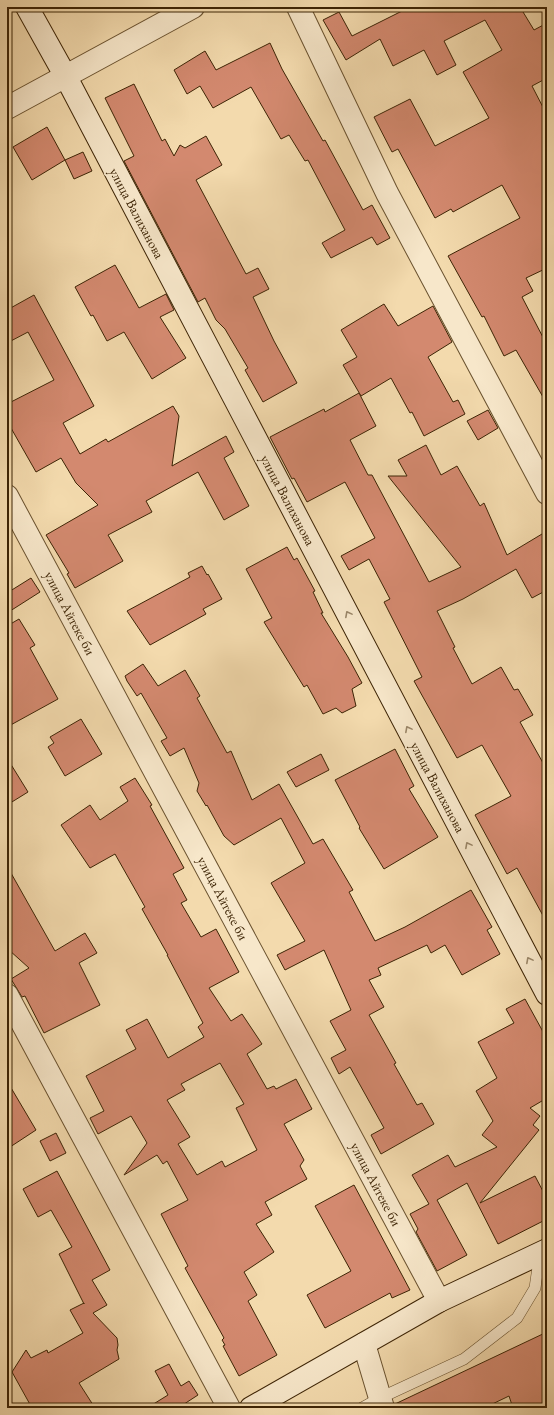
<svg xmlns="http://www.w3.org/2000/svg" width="554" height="1415" font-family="'EB Garamond',serif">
<rect width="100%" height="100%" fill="#f3daad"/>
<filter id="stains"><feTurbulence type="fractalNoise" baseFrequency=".005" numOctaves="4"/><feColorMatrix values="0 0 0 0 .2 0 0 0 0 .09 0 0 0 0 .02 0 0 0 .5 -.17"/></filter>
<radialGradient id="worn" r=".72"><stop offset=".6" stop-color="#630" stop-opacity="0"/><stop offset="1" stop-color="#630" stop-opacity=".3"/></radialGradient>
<!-- building -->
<g fill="#d3896f" stroke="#3d2405" fill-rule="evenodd">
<path d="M410,7H520L534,30L547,23V78L532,86L547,115V268L526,278L533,291L522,297L547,345V404L516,350L504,356L484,316L482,317L448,256L520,218L502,185L453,212L451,209L435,218L398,149L392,152L374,117L410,99L435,146L489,118L463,72L502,50L485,20L444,41L456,65L437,75L424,50L393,66L380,39L346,60L323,20L339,12L352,36Z"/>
<path d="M270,43L282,69L323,141L325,140L363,210L372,205L390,238L377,245L372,237L331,258L322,243L345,230L308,160L305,161L289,135L281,139L251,87L213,108L200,86L187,94L174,70L205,51L216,70Z"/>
<path d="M134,84L162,141L165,139L174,156L180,145L185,148L206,136L222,165L196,180L246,274L258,268L269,289L253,297L274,341L297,383L263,402L245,370L248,368L225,329L216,320L205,298L198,302L124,161L134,156L105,98Z"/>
<path d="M47,127L65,160L32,180L13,147Z"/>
<path d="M83,152L92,171L74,179L65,160Z"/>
<path d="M115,265L139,308L166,294L174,310L160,317L186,358L152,379L124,332L107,341L93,315L91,316L75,287Z"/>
<path d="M34,295L94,406L63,423L80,454L106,439L108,442L173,406L179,416L172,466L226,436L234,452L224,458L249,506L224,520L198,472L146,501L152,512L108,535L123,561L75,588L67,574L69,573L46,535L98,505L76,483L61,458L36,472L7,421V404L54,380L28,332L7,343V310Z"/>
<path d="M384,304L398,326L433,306L452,342L428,357L453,402L458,400L465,414L424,436L412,412L410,413L391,378L361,396L343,365L357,357L341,330Z"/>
<path d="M359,393L376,426L350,440L368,475H372L429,582L461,567L388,476H407L398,460L426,445L441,475L457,466L480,506L484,503L507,555L547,531V590L532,598L516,569L463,599L437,611L455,647L453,648L472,684L501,667L514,690L518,689L533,715L520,722L547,770V923L517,868L507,874L475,815L511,796L482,745L457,758L414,681L422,677L384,602L390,599L369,559L349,570L341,556L375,538L345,482L307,502L294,478L292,479L270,437L324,409L325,412Z"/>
<path d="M488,410L498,428L478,440L467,421Z"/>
<path d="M287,547L294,560L297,558L315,591L313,592L323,613H321L348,657L362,683L352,689L356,706L342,713L336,708L323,714L307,685L304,687L264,622L272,618L246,569Z"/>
<path d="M202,566L207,575L208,574L222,599L203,609L206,614L150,645L127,611L190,577L188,573Z"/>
<path d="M31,578L40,592L7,613V593Z"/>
<path d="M19,619L35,645L30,648L58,699L7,727V626Z"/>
<path d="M143,664L158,686L185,670L200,696L197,698L227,753L231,751L252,800L279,784L313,844L323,839L353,890L349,892L375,941L405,927L471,890L492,927L487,930L500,954L462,975L445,945L431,953L427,945L378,968L381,975L369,980L384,1007L369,1015L396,1063L394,1064L417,1105L422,1103L434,1124L381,1154L371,1135L384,1128L350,1067L339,1074L331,1058L346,1050L330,1021L351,1010L324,950L285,970L277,955L305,941L271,883L305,863L281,818L234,845L224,836L207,805L206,806L197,791L199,783L184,748L170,756L161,741L167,738L141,693L137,696L127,681L125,676Z"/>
<path d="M81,719L102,754L65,776L48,747L54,743L50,737Z"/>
<path d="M395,749L414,786L409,789L438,837L384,869L359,828L360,827L335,780Z"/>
<path d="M321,754L329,770L296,787L287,772Z"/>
<path d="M7,758L28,792L7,805Z"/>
<path d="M135,778L152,805L150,806L184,868L173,874L187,900L181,903L201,937L216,929L239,972L209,988L231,1021L242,1014L262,1044L247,1054L267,1089L274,1086L276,1089L296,1079L312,1109L284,1124L304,1160L300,1166L307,1179L265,1202L272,1215L256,1224L274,1252L244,1272L257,1295L248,1301L277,1355L239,1376L223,1346L225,1345L222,1340L224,1338L185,1268L188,1266L161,1214L188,1200L167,1161L163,1164L157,1155L124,1175L147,1143L131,1116L98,1134L90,1118L104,1111L86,1076L136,1049L126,1030L147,1019L168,1058L204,1037L198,1027L203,1023L167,955H168L142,909L145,907L115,854L90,868L61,825L90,805L100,820L128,801L120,787ZM220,1063L244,1104L236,1108L257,1150L225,1167L222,1161L197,1175L178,1144L190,1137L167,1100L185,1090L181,1084Z"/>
<path d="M7,866L55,951L85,933L97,953L79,963L100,1005L44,1033L25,996L22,997L11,979L29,968L9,950L7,946Z"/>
<path d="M525,999L547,1039V1098L530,1108L540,1116L533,1125L539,1130L480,1203L535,1176L547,1199V1219L498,1244L467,1183L437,1200L467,1255L437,1271L416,1232L418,1229L410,1214L429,1204L412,1175L448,1155L455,1167L497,1147L482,1135L493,1121L476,1091L497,1078L478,1042L514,1023L506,1009Z"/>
<path d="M7,1081L36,1130L7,1149Z"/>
<path d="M56,1133L66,1153L50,1161L40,1141Z"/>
<path d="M57,1171L110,1270L92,1280L107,1305L93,1313L117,1338L118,1345L117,1350L119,1359L79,1383L95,1408H32L12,1372L26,1350L31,1358L47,1350L48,1353L83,1333L70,1310L84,1303V1304L59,1254L72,1247L51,1210L38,1217L23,1189Z"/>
<path d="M354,1185L410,1290L392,1298L390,1293L325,1328L307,1295L351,1271L315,1206Z"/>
<path d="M547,1332V1408H513L509,1396L484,1408H395V1404Z"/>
<path d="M169,1364L181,1386L189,1381L198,1395L178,1408H147L168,1395L155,1371Z"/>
</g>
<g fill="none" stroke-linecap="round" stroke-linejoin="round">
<!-- lane casing -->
<g stroke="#6a522f" stroke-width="12">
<path id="lane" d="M362,1408L380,1398L464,1359L517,1318L535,1288L540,1253"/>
</g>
<!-- street casing -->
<g stroke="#6a522f" stroke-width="24">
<g id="street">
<path d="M298,7L387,193L547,493"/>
<path d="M7,108L193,7"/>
<path d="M7,496L439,1301"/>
<path d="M7,995L229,1408"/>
<path d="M364,1344L383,1408"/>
</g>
</g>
<!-- secondary casing -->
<g stroke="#3d2405" stroke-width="24">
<g id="secondary">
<path d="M27,7L66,77L547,994"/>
<path d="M251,1408L439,1301L547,1250"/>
</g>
</g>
<!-- lane -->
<use href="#lane" stroke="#f7e7ca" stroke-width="11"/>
<!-- street -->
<use href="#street" stroke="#f7e7ca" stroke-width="22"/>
<!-- secondary -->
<use href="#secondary" stroke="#f7e7ca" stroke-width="22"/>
</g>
<!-- one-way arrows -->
<defs><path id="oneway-chevron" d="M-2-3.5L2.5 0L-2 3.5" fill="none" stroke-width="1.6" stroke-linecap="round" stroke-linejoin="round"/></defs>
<g stroke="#9a8668">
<use href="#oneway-chevron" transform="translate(348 614) rotate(-118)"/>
<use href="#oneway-chevron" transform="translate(408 729) rotate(-118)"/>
<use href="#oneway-chevron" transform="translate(468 845) rotate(-118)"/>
<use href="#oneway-chevron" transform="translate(529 960) rotate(-118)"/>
</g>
<g text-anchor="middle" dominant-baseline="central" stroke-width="4" stroke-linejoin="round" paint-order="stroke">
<!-- street labels -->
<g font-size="14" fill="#3d2405" stroke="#f7e7ca">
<text transform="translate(137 213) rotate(62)">улица Валиханова</text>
<text transform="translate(288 500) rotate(62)">улица Валиханова</text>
<text transform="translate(70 613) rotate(62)">улица Айтеке би</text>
<text transform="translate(438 787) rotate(62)">улица Валиханова</text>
<text transform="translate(223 898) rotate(62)">улица Айтеке би</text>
<text transform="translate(376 1184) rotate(62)">улица Айтеке би</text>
</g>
</g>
<!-- margin -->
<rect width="554" height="1415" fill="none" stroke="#f3daad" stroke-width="24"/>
<rect x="8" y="8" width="538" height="1399" fill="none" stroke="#3d2405" stroke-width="2"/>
<rect x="12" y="12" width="530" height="1391" fill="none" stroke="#3d2405"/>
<rect width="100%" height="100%" filter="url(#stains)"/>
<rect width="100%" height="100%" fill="url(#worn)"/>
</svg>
